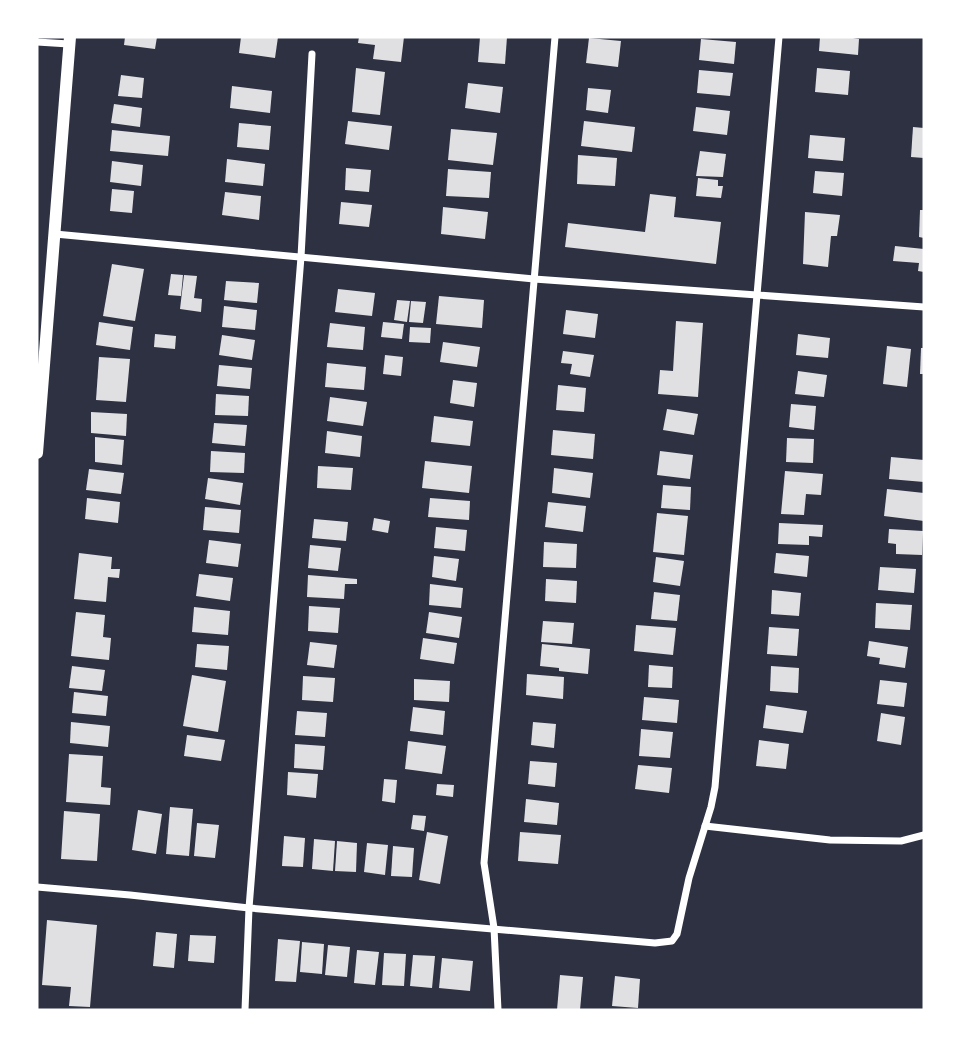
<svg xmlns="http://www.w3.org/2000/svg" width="961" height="1047" font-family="'Public Sans',sans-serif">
<rect width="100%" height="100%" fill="#2d3142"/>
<!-- building -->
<g fill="#e0e0e3">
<path d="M125,37H157L155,49L124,45Z"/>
<path d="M241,37H278L275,58L239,53Z"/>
<path d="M359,37H404L401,62L373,59L375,45L358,43Z"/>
<path d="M480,37H507L505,64L478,62Z"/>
<path d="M820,37H847L859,39L858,55L819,51Z"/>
<path d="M589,38L621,41L618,67L586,63Z"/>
<path d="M701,39L736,42L734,64L699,60Z"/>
<path d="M356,68L385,72L380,115L352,112Z"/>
<path d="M817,68L850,71L848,95L815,92Z"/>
<path d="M699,70L733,73L730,96L697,93Z"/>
<path d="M121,75L144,78L142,98L118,96Z"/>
<path d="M468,83L503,87L500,113L465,108Z"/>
<path d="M232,86L272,91L270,113L230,108Z"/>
<path d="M588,88L611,90L608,113L586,110Z"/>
<path d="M114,104L142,108L140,127L111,123Z"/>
<path d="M696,107L730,111L727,135L693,131Z"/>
<path d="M348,121L392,126L389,150L345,144Z"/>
<path d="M584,121L635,127L632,152L581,146Z"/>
<path d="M239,123L271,126L269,150L237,147Z"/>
<path d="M913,127L924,128V158L911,157Z"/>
<path d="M451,129L497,133L493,165L448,160Z"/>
<path d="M112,130L170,136L168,156L110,151Z"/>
<path d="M810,135L845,138L843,161L808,158Z"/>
<path d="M700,151L726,154L723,177L696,176Z"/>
<path d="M578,155L617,158L615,186L577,184Z"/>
<path d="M227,159L265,164L263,186L225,182Z"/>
<path d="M112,161L143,165L141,186L110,182Z"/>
<path d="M346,168L371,170L369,192L345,190Z"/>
<path d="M448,169L491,172L489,198L446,196Z"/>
<path d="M815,171L844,173L842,196L813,193Z"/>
<path d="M698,178L718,180V186H723L721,198L696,196Z"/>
<path d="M112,189L134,191L132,213L110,211Z"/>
<path d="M225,192L261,196L259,220L222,215Z"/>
<path d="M650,194L676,197L674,217L721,222L716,264L565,247L568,223L645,232Z"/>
<path d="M341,202L372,205L369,227L339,224Z"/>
<path d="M443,207L488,212L485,239L441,234Z"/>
<path d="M920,210H924V238L919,237Z"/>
<path d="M805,212L840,215L837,236H831L828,267L803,264Z"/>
<path d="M895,246L924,249V272L918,271L919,263L893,261Z"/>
<path d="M112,264L144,269L135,321L103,316Z"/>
<path d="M171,274L183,275L181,296L168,295Z"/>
<path d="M184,275L197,276L194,298L202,299L201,312L180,309Z"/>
<path d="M226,281L259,283L257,303L224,300Z"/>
<path d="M338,289L375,293L372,316L335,312Z"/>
<path d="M439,296L484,300L482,328L436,324Z"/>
<path d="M397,300L410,301L407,322L394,320Z"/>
<path d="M411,301L426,302L423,323L409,322Z"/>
<path d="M224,306L257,310L255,330L222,327Z"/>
<path d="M566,310L598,314L595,338L563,334Z"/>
<path d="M676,321L703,323L698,397L658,394L660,370L673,371Z"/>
<path d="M99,322L133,327L130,350L96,345Z"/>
<path d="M383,322L404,324L402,339L381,337Z"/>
<path d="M330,323L365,327L363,350L327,347Z"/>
<path d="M410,327L431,328L430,343L409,342Z"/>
<path d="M155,334L176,336L175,349L154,347Z"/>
<path d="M798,334L830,338L828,358L796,355Z"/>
<path d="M222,335L255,340L252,360L219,355Z"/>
<path d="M443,342L480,347L477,367L440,362Z"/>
<path d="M887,346L911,349L907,387L883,384Z"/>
<path d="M921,348H924V374H920Z"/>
<path d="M563,351L594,355L590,377L570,374L572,364L561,363Z"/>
<path d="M385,355L403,357L401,376L383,374Z"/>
<path d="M99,357L130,359L126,402L96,400Z"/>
<path d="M327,363L366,367L364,390L325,387Z"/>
<path d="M219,365L252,368L250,389L217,386Z"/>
<path d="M798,371L827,375L824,397L795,394Z"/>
<path d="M453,380L477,383L474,407L450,403Z"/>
<path d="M558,385L586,388L584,412L556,410Z"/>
<path d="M216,394L249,396L248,416L215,415Z"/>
<path d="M330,397L367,402L363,426L327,421Z"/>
<path d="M791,404L816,406L814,430L789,427Z"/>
<path d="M667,409L698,414L694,435L663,430Z"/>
<path d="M91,412L127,414L126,436L91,433Z"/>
<path d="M434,416L473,421L470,446L431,442Z"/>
<path d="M214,423L247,425L245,446L212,443Z"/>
<path d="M553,430L595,434L593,459L551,455Z"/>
<path d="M327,431L362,436L360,457L325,453Z"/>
<path d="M95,437L124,440L122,465L95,462Z"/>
<path d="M787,438L814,439L813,463L786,462Z"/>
<path d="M211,451L245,453L244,473L210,472Z"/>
<path d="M660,451L693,455L690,479L657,475Z"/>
<path d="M891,457L924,460V482L889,479Z"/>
<path d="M425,461L472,466L469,493L422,488Z"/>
<path d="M318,466L353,468L351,490L317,488Z"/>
<path d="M554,468L593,473L590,498L552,493Z"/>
<path d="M89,469L124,473L121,494L86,490Z"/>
<path d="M785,471L823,474L821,495L806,494L804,515L781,514Z"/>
<path d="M208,478L243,483L240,505L205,499Z"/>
<path d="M663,485L691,487L690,510L661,508Z"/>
<path d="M887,489L924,493V521L884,516Z"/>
<path d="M87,498L120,502L118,523L85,519Z"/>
<path d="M430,498L470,501L469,520L428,517Z"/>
<path d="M548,502L586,506L583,532L545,527Z"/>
<path d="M205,507L241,510L239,533L203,530Z"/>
<path d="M657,513L688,516L684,555L653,552Z"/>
<path d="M374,518L390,521L388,533L372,530Z"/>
<path d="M314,519L348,522L346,541L312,538Z"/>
<path d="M779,523L823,525L822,537L809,536V545L778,544Z"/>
<path d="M436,527L467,530L465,551L434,548Z"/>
<path d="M889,529L923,531L922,555L896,554V544L888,543Z"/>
<path d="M209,540L241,544L238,567L206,563Z"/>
<path d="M544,542L577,544L576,568L543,567Z"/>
<path d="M310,545L341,548L338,571L308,568Z"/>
<path d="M79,553L112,557L111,569H120L119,578L108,577L106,602L74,599Z"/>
<path d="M776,553L809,556L807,577L774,573Z"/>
<path d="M434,556L459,559L456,581L432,577Z"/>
<path d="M656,557L684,561L680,586L653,582Z"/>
<path d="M880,567L916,569L914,593L878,590Z"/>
<path d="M199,574L233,578L230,601L196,596Z"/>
<path d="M308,575L357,579V584H345L344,599L307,597Z"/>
<path d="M546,579L577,581L576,603L545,601Z"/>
<path d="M430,584L463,588L461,608L429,605Z"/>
<path d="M772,590L801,593L799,616L771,614Z"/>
<path d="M654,592L680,595L677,621L651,619Z"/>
<path d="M876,603L912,605L910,630L875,628Z"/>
<path d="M309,606L340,608L338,633L308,631Z"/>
<path d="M194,607L230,611L228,635L192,632Z"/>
<path d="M76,612L105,615L103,637L111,638L109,660L71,656Z"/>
<path d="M429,612L462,617L459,638L426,633Z"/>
<path d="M543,621L574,623L572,644L541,642Z"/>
<path d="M636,625L676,628L673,655L634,651Z"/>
<path d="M769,627L799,629L797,656L767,654Z"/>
<path d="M423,638L457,643L454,664L420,659Z"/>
<path d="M869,641L908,647L905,668L879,664L880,658L867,656Z"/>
<path d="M310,642L337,645L334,668L307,665Z"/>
<path d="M197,644L229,646L227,670L195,667Z"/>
<path d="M542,644L590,649L588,674L559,671V668L540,666Z"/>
<path d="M649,665L673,667L672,688L648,687Z"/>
<path d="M72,666L105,670L102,691L69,688Z"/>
<path d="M771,666L799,668L798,693L770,691Z"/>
<path d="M527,674L564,677L563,699L526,695Z"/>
<path d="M192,675L226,681L218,732L183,726Z"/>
<path d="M303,676L335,678L333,702L302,700Z"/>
<path d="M414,679L450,681L449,702L414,700Z"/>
<path d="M880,680L907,683L904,707L877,704Z"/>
<path d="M74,692L108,696L106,716L72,713Z"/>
<path d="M644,697L679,700L677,723L642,720Z"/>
<path d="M766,705L807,711L803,733L763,728Z"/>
<path d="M413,707L445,711L443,735L410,731Z"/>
<path d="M297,711L327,713L325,737L295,735Z"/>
<path d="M881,713L905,717L901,745L877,741Z"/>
<path d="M71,722L110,726L108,747L70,743Z"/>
<path d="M533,722L556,724L554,748L531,745Z"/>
<path d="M641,729L673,732L670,758L639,756Z"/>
<path d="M187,735L225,740L221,761L184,756Z"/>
<path d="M759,740L789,744L786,769L756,766Z"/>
<path d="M408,741L446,746L442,774L405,769Z"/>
<path d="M295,744L325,746L323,770L294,768Z"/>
<path d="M69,754L103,756L101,787L111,788L110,805L66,802Z"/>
<path d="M530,761L557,763L555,787L528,784Z"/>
<path d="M638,765L672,768L669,793L635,789Z"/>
<path d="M288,772L318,774L316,798L287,795Z"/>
<path d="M384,779L397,780L395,803L382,801Z"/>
<path d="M437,784L454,785L453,797L436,795Z"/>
<path d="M526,799L559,803L557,825L524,822Z"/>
<path d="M170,807L193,809L189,856L166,854Z"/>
<path d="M138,810L162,814L156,854L132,850Z"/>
<path d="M64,811L100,814L97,861L61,859Z"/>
<path d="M413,815L426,816L424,831L411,829Z"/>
<path d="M197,823L219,825L215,858L194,856Z"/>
<path d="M427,832L448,836L440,884L419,880Z"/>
<path d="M520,832L561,835L558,864L518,861Z"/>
<path d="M284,836L305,838L303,867L282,866Z"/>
<path d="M314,839L335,841L333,871L312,869Z"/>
<path d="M337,841L357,843L356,872L335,871Z"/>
<path d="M367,843L388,845L385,875L364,872Z"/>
<path d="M393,846L414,848L412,877L391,876Z"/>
<path d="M47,920L97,925L90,1007L69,1006L71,987L42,985Z"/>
<path d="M156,932L177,934L174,968L153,966Z"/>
<path d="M190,935L216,936L214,963L188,961Z"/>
<path d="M278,939L300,941L296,982L275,981Z"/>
<path d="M302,942L324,944L322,974L300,972Z"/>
<path d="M328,945L350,947L347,977L325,975Z"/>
<path d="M357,950L379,952L375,985L354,983Z"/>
<path d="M384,953L406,954L404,986L382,985Z"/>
<path d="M413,955L435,956L432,988L410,986Z"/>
<path d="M442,958L473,961L470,991L439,988Z"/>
<path d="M560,975L583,977L580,1010H557Z"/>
<path d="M615,976L640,979L638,1008L612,1006Z"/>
</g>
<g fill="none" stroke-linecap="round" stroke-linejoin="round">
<!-- minor -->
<g stroke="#fff" stroke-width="7">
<path d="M37,42L69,44"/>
<path d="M55,234L534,279L924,307"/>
<path d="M705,826L830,840L901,841L924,835"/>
<path d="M37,887L130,895L249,908L655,943L672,941L677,934L689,878L711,807L715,787L779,37"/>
<path d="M245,1010L249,908L301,257L312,54"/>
<path d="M498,1010L494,928L484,863L555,37"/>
</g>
<!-- secondary -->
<path stroke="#fff" stroke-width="12" d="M37,453L70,37"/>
</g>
<!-- border -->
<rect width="961" height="1047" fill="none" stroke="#ffffff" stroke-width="77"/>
</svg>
